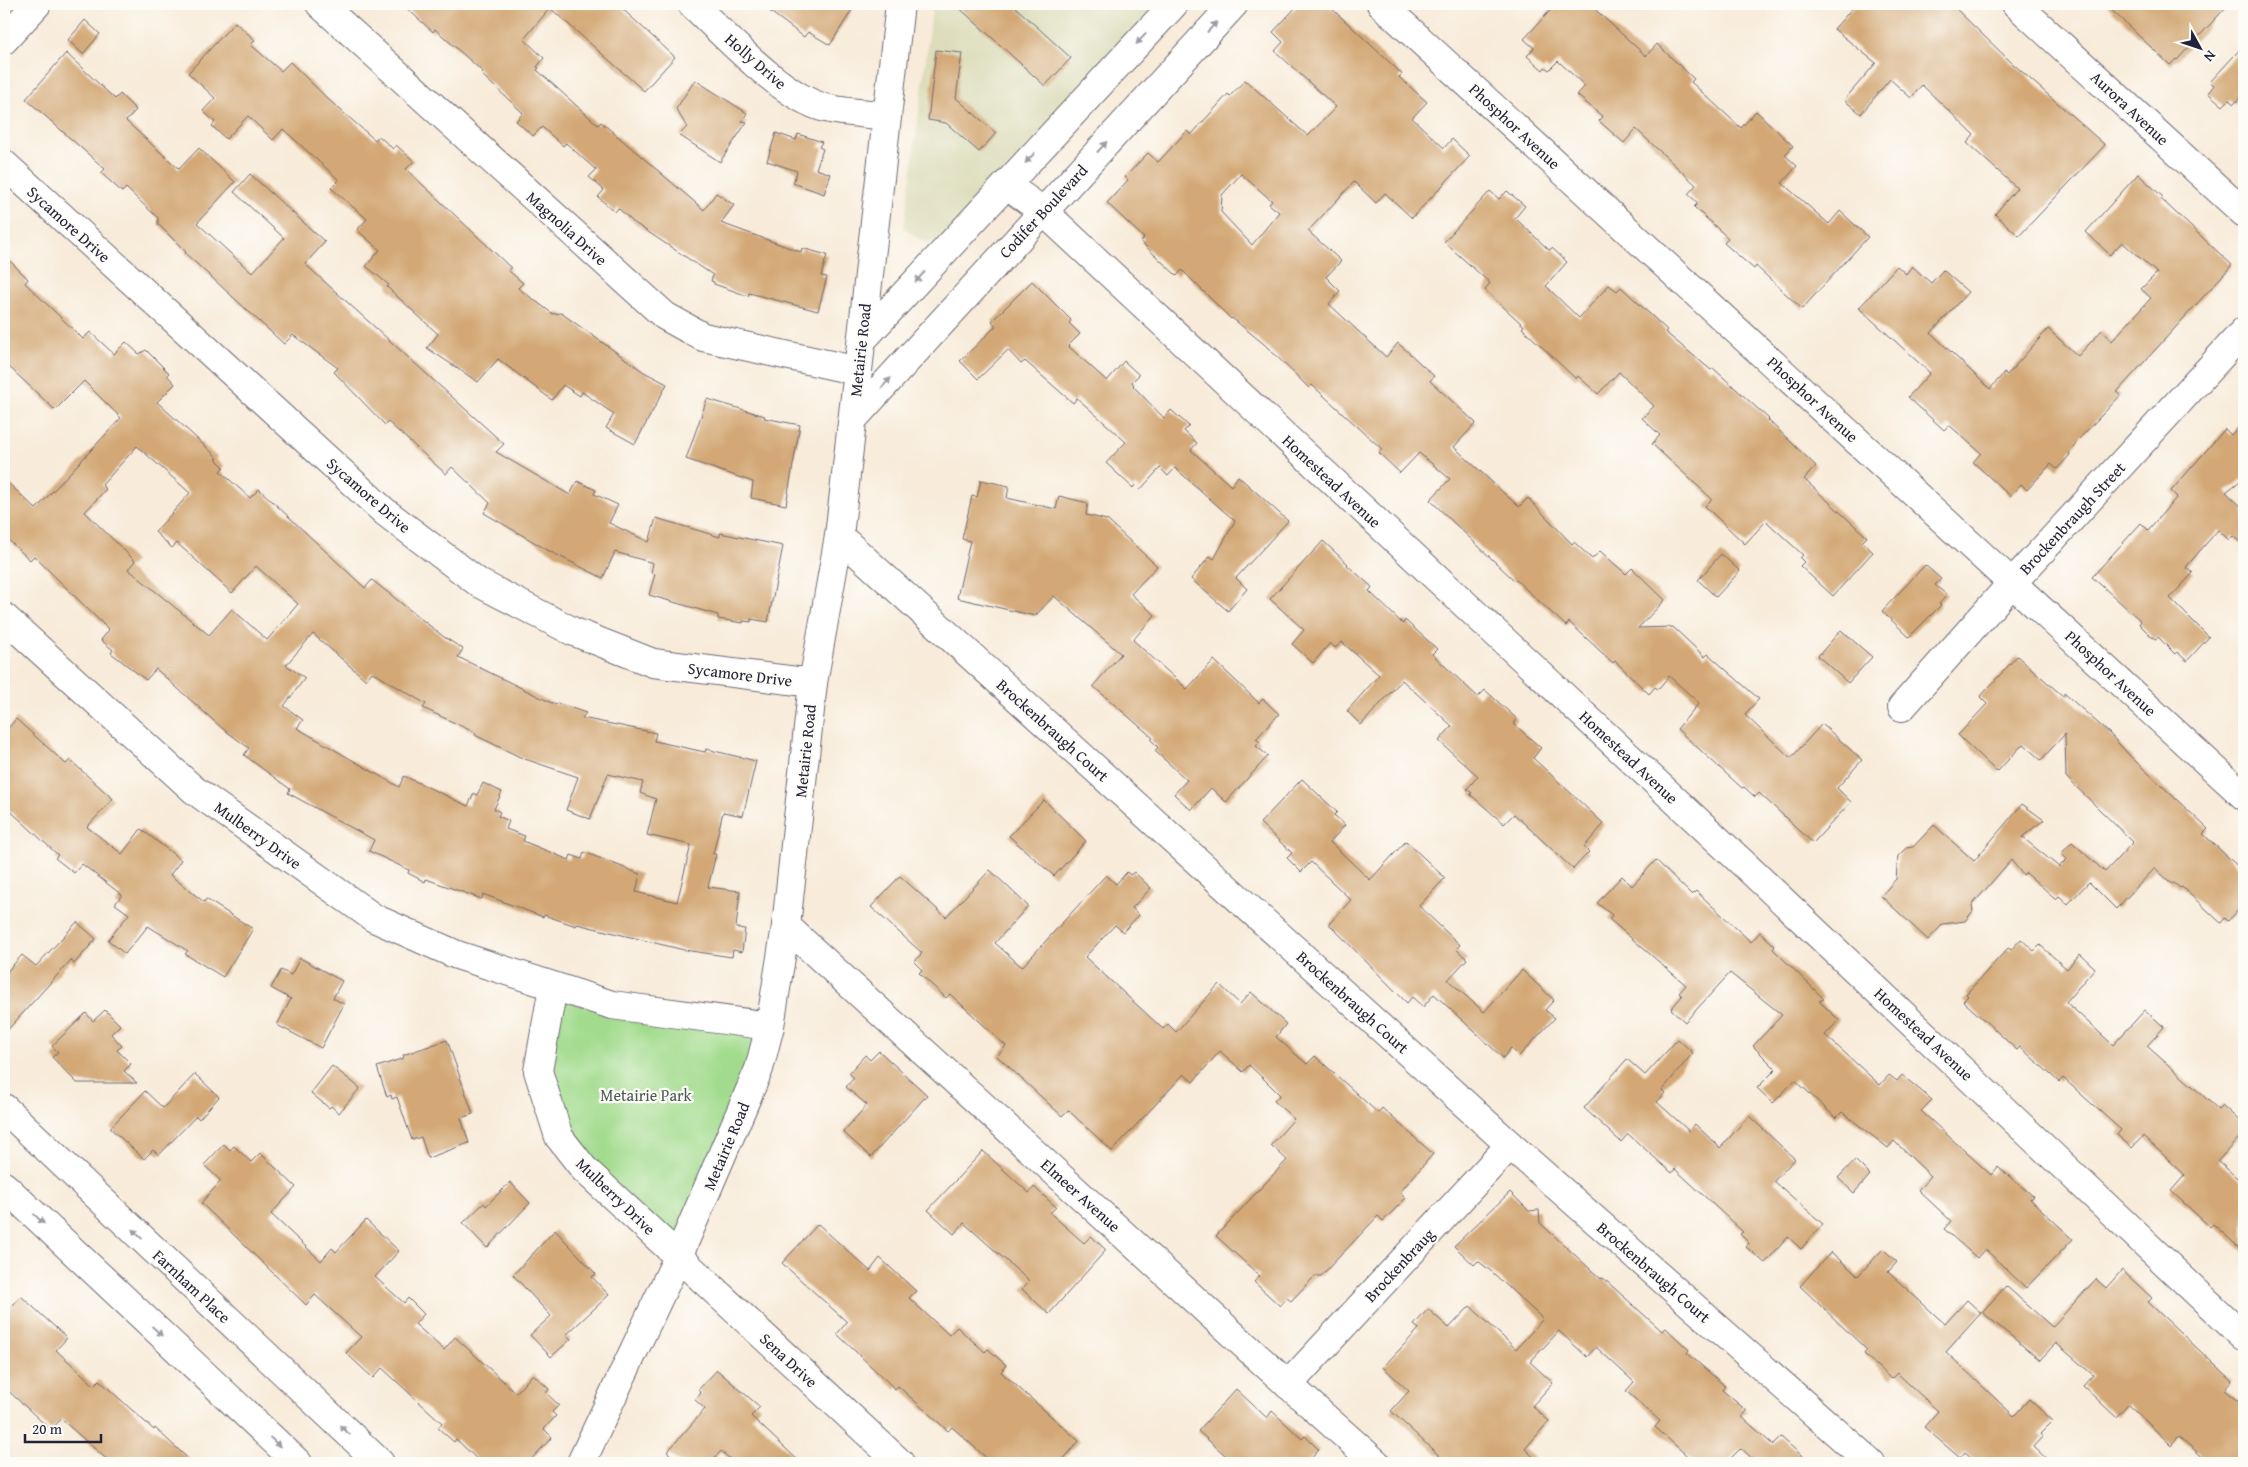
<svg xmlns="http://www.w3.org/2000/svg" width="2248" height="1467" font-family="'Gentium Book Plus',serif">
<rect width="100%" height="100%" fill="#fdfcf7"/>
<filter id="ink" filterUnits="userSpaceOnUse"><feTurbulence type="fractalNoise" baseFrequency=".02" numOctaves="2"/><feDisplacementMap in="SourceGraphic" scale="10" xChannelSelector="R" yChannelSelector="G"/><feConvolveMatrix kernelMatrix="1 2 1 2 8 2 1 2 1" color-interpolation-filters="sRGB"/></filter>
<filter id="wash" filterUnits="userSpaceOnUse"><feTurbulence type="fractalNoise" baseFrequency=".0096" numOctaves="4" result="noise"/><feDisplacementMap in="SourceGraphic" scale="20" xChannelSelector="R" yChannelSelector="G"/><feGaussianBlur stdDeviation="1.12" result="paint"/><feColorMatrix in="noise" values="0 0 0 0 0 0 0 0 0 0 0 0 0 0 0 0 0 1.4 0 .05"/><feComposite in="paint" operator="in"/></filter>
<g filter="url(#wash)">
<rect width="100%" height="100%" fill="#f8ebd9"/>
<!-- built -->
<path fill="#ddddbc" d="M933,4H1159L942,239L925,243L904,228Z"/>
<!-- green -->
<path fill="#a2db8d" stroke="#627e64" d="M553,987L770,1026L678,1257L567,1147L538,1071Z"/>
<g id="blocks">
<!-- building -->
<g fill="#d3a876" fill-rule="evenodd">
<path d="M402,4H617L675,57L644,91L550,8L524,39L544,58L537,67L539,68L537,70L598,125L601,122L704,210L716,193L734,205L721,223L801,252L802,248L827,255L821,276L827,277L818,311L749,293L748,296L714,284V282L711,281L713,275L633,222L618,208L615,212L598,197L604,190L589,177L596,170L566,143L563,146L542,127L533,136L516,121L523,113L481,74L483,72L435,29L433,32Z"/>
<path d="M760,4H841L852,10L830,45L808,32L804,37Z"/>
<path d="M955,4H1012L1071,58L1045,86Z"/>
<path d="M1299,4H1327L1402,74L1399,77L1427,102L1412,118L1444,148L1452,139L1470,156L1412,218L1385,193L1376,203L1354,182L1308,231L1341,261L1326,277L1340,291L1329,304L1386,357L1398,343L1434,376L1430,381L1476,423L1454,447L1519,507L1528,498L1572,544L1574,542L1592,559L1600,551L1626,574L1632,568L1665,600L1638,628L1673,627L1705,657L1708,654L1759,699L1745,714L1746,716L1791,758L1822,724L1862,760L1837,788L1851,802L1813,843L1759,793L1755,797L1744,787L1742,788L1677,729L1699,703L1669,676L1658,689L1655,687L1649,694L1615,661L1613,663L1569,622L1566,626L1516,580L1515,581L1430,500L1450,479L1419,453L1400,473L1379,453L1382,449L1312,385L1309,388L1264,344L1232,318L1231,319L1182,270L1177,276L1141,242L1144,238L1107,203L1128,180L1125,177L1148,153L1158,162L1187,131L1191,135L1228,94L1230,96L1245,80L1308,136L1336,107L1275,51L1283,42L1273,32ZM1241,174L1272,201L1269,204L1279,212L1252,245L1221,212L1222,195Z"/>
<path d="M1556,4H1589L1646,56L1657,44L1694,79L1691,82L1741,128L1756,111L1793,146L1785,155L1797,166L1782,183L1829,224L1840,211L1868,237L1802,309L1756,266L1754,269L1724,243L1728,238L1694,207L1698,203L1688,194L1696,185L1636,129L1624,143L1599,121L1603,117L1577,95L1585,86L1558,61L1549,70L1545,67L1543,70L1527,56L1534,48L1524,39Z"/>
<path d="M1856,4H1951L2011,62L2105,145L2019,236L1995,214L2017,188L1967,143L1974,135L1922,85L1911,98L1890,79L1861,114L1844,100L1876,63L1834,29Z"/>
<path d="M2105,4H2229L2177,60L2176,59L2170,65Z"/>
<path d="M85,20L100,34L83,54L68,40Z"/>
<path d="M235,22L255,40L251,45L281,71L290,62L329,100L375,140L379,136L393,149L396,145L414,161L406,169L511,268L509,271L523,283L518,288L553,314L561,313L644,372L667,384L635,444L606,428L614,414L582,392L580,396L563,385L552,400L498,359L478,382L427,348L438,334L387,287L389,285L366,266L380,250L357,230L367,219L331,188L339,180L283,129L273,140L248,116L226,139L212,126L215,122L203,111L215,98L188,73Z"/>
<path d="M2244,45V93L2234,104L2229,100L2223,106L2208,93L2214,85L2210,82Z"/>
<path d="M936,50L962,53L956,98L996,133L979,152L946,123L928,120Z"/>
<path d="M66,53L115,99L120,94L136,110L126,121L179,169L199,148L235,182L197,223L252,273L284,238L234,192L250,174L325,242L305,264L504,444L496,452L570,495L577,481L596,490L594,494L618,505L609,523L649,542L656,518L720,537V533L783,546L768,622L751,619V622L743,621V623L718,619V615L649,595L655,574L651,573L653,563L615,552L603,578L551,552L484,513L490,503L452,467L446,474L388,422L385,425L334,372L338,368L293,335L284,344L185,253L186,252L158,224V218L126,188L122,192L101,173L105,169L26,99Z"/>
<path d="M695,80L747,113L742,121L747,122L720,162L679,135L687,127L676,109Z"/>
<path d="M776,133L796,140L798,134L822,142L819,147L823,149L816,169L831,174L824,194L793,183L797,171L767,161Z"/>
<path d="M2138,174L2163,197L2161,199L2232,265L2117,392L2121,395L2078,440L2069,453L2070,455L2057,469L2051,464L2027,490L2021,484L2010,496L1973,462L1981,453L1949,425L1944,430L1908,397L1930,373L1859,308L1897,266L1906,274L1912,266L1931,283L1943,270L1968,292L1931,333L1990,389L2004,373L2007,375L2048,329L2078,356L2102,330L2112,341L2151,298L2141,289L2157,273L2122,242L2110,255L2086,232Z"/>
<path d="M1490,191L1499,199L1507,191L1525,206L1515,218L1549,250L1552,248L1567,262L1546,286L1579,318L1609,285L1617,291L1621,287L1667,330L1665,332L1711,370L1713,368L1769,419L1768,420L1816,466L1804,479L1867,537L1862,542L1873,552L1833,596L1800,566L1804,562L1800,558L1803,555L1766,521L1745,544L1705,506L1712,499L1652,444L1660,435L1642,418L1654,406L1619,372L1598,394L1578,376L1576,379L1522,328L1524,326L1485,290L1490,283L1444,242Z"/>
<path d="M4,255L28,279L25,283L83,339L90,332L114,354L126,342L139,354L146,350L169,373L167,375L175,384L157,402L218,458L216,459L224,467L220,471L250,498L259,489L365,588L372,580L444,637L463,649L458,657L556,705L557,703L586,713L582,718L656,733L654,741L705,752L706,749L756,761L743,816L723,812L713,854H716L708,887L740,891L736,928L745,929L742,952L733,950L732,957L684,950L577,924L576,926L544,915L543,917L483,894L482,899L426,879L425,882L408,873L409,870L369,851L374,840L288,793L290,789L244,755L249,748L223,729L156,669L146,680L111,653L113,650L101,640L109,630L34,556L30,560L4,536V479L36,509L121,418L84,381L55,410L4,362ZM137,446L190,493L155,532L172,548L177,543L232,593L256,566L298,604L267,640L232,609L209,635L128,569L135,561L85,512L106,489L102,485ZM313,634L366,680L372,672L426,704L423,708L476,733L475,735L522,758L578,777L566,810L590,819L608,774L643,782L640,793L656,799L647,835L691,845L677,902L636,892L640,874L584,852L582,859L571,855L569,860L523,841L525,836L506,829L509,821L498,816L500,812L494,809L502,792L483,783L477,795L474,793L468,806L404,776L399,787L297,728L303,720L284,706L305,678L286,665Z"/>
<path d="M1032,281L1071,320L1069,323L1080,334L1068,346L1107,381L1124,361L1139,375L1132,382L1134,385L1133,386L1164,418L1171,410L1189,426L1184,431L1197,443L1191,450L1231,486L1238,476L1288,521L1236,578L1247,589L1228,611L1191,579L1210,556L1214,559L1235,521L1175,468L1168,476L1160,468L1140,490L1135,485L1133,488L1106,463L1126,442L1077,398L1073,403L1025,361L1021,364L1008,350L978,379L960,361L996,326L992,321Z"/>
<path d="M707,399L765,416L764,418L800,425L786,505L751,498L753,482L686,459Z"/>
<path d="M2244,421V478L2226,492L2244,509V546L2233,536L2229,540L2218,530L2186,567L2193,573L2170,598L2209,637L2187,661L2177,652L2175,654L2158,637L2156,639L2152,637L2139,624L2141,621L2092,577L2141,523L2148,530L2177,497L2171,491L2225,429L2231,435Z"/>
<path d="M981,480L1009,486L1007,498L1056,509L1059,496L1088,503L1086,515L1107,520L1157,566L1131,594L1155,615L1133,640L1187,689L1214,660L1259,703L1263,699L1279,714L1256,739L1260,742L1256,746L1268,756L1226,802L1211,788L1191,810L1174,794L1187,780L1155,751L1158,747L1151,740L1153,738L1093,686L1121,654L1054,596L1035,616L957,598L970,541L962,539L972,496L977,497Z"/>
<path d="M1323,541L1348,564L1347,565L1372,587L1369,591L1403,624L1405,620L1437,649L1432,654L1478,697L1485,690L1517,719L1514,724L1541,748L1533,758L1604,824L1584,847L1589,852L1573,869L1514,814L1504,824L1470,794L1472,793L1467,789L1478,776L1439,741L1452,726L1402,680L1361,725L1347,711L1379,675L1342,642L1335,648L1330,643L1313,663L1292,644L1304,630L1270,599Z"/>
<path d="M1721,554L1740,571L1716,597L1698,580Z"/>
<path d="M1925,565L1941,579L1935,585L1947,595L1939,604L1941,605L1909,637L1882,611Z"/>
<path d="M1841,630L1872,657L1848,683L1818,656Z"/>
<path d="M2017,656L2064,697V693L2109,733L2130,756L2208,829L2203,834L2244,872V904L2228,921L2225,918L2221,923L2182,887L2180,888L2174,883L2172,884L2155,868L2116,909L2089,882L2068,904L2059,896L2056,899L2026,873L2023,875L2011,860L1972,905L1973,911L1965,921L1943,924L1928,940L1881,896L1896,879L1898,856L1906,848L1913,847L1934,825L1974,861L2022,804L2044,820L2022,837L2059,867L2067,859L2061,854L2072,842L2105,872L2133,842L2066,777L2065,734L2041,760L2023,744L1997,772L1958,735L1987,704L1980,697Z"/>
<path d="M16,719L66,764L70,760L113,799L87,827L122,854L141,829L181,860L170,875L204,902L206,899L253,929L223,977L185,954L188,951L148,926L125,954L108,940L129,914L115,904L122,895L82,864L74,873L55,858L58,855L4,805V733Z"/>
<path d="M1302,779L1337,812L1334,815L1345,825L1330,842L1370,880L1406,841L1445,878L1419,906L1460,945L1456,949L1467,959L1448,980L1484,1012L1522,970L1554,1000L1545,1010L1555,1018L1519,1056L1511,1048L1503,1058L1434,994L1423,1007L1412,997L1407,1003L1329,924L1351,900L1311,862L1301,872L1287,858L1292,853L1260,823Z"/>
<path d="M1044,800L1086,841L1054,876L1009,836Z"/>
<path d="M1656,860L1692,895L1696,891L1751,942L1760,932L1775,946L1773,949L1824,999L1819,1001L1839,1020L1825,1035L1880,1085L1889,1075L1897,1081L1902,1075L1932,1100L1921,1111L1991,1175L1998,1167L2033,1196L2030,1199L2073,1239L2026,1288L1985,1249L1977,1258L1944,1229L1951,1221L1918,1190L1931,1176L1894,1141L1888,1148L1842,1112L1836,1118L1795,1080L1773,1103L1757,1088L1776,1069L1753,1046L1782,1015L1730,973L1685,1022L1671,1009L1682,996L1679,993L1686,985L1609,919L1612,915L1597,903L1622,876L1632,886Z"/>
<path d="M990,870L1028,906L995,943L1022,967L1106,875L1116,884L1127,872L1130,875L1134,872L1151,888L1132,908L1139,915L1123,932L1115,925L1085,957L1163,1029L1168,1024L1176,1032L1219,984L1240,1004L1251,992L1286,1024L1276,1037L1293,1052L1307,1064L1315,1056L1378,1113L1382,1108L1433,1154L1400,1192L1406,1198L1383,1221L1378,1216L1321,1276H1315L1291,1301L1287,1298L1280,1306L1254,1282L1260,1276L1216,1236L1287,1160L1271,1145L1294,1119L1274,1101L1280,1095L1266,1081L1249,1065L1243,1072L1220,1051L1193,1082L1184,1074L1112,1151L1068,1110L1062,1116L997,1056L1006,1046L950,994L946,998L919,973L922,970L914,962L922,953L871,907L900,876L946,917Z"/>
<path d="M77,922L96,939L74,964L71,960L4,1034V975L22,955L36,966Z"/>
<path d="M2021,939L2034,951L2040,945L2067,969L2080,954L2095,968L2066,1002L2113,1045L2145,1010L2164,1027L2147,1046L2218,1109L2222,1105L2244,1125V1132L2218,1161L2244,1184V1252L2213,1224L2210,1227L2171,1191L2185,1175L2143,1136L2132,1148L2117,1135L2121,1130L2063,1078L2059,1082L2020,1047L2017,1050L1963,1001L1968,996L1966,994L2008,948L2011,950Z"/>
<path d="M300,958L342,981L333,998L344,1004L321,1048L277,1025L291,999L271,988L281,970L291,975Z"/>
<path d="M105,1010L120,1025L111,1034L122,1046L117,1050L131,1064L124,1071L137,1083H77L52,1057L58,1052L52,1046L86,1013L93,1021Z"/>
<path d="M1678,1039L1693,1053L1662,1090L1665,1093L1657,1102L1689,1131L1695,1124L1720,1148L1749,1116L1795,1159L1774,1181L1823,1224L1801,1249L1788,1237L1765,1263L1746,1247L1749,1243L1740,1234L1743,1232L1675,1169L1672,1173L1628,1134L1621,1142L1584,1108L1627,1059L1645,1075Z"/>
<path d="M447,1040L473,1114L461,1118L469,1143L428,1158L421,1137L412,1140L397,1097L392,1099L391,1095L387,1097L377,1067L404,1058L403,1055Z"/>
<path d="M879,1051L927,1095L871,1157L843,1132L867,1105L846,1087L854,1078L849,1073L865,1055L870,1060Z"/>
<path d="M332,1066L360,1088L339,1113L331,1106L329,1108L311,1093Z"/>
<path d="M195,1074L219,1097L199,1119L196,1116L159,1155L153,1150L144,1159L110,1128L145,1091L163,1108Z"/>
<path d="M224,1144L230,1150L234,1146L251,1162L260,1153L296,1187L271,1214L321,1261L332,1248L336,1252L366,1220L399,1251L375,1277L404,1303L408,1298L424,1314L415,1324L444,1350L455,1337L516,1393L533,1374L549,1389L546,1393L559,1405L552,1412L556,1416L544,1429L552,1437L528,1463H481L456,1439L454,1442L438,1428L442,1423L382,1368L373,1378L346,1353L361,1337L315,1295L306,1305L201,1203L221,1181L204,1165Z"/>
<path d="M983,1151L1029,1193L1034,1187L1056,1207L1050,1213L1084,1243L1091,1236L1106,1250L1049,1314L1022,1289L1029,1281L964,1223L954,1234L928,1210Z"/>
<path d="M1855,1160L1870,1175L1854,1193L1838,1178Z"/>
<path d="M510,1182L530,1203L487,1248L463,1223L484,1203L486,1206Z"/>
<path d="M1510,1192L1529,1211L1539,1210L1540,1223L1601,1279L1603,1278L1662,1331L1666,1328L1689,1350L1687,1353L1725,1386L1722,1390L1747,1411L1742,1417L1773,1445L1781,1437L1810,1463H1757L1741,1448L1726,1463H1695L1655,1427L1660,1421L1626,1391L1634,1382L1596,1347L1587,1357L1559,1331L1530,1362L1553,1383L1532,1406L1549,1421L1525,1449L1540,1463H1447L1391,1411L1409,1391L1383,1367L1419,1329L1414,1325L1428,1309L1449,1328L1470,1306L1516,1349L1543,1319L1492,1272L1478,1261L1474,1265L1454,1246Z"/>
<path d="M818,1224L870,1271L880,1258L916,1291L909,1298L949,1335L957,1327L985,1352L988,1349L1006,1365L1001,1372L1079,1441L1060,1463H992L952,1427L948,1431L898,1386L895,1389L837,1334L847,1322L782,1263Z"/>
<path d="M555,1230L596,1274L592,1277L609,1295L566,1335L571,1339L551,1357L530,1335L551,1316L513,1275Z"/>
<path d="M1883,1249L1897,1262L1888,1272L1945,1324L1967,1300L1981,1313L1946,1352L2014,1416L2029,1399L2053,1421L2040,1434L2043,1437L2034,1447L2051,1463H1978L1965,1452L1960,1458L1924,1427L1938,1411L1897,1373L1891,1379L1864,1354L1867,1350L1800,1286L1831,1252L1858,1276Z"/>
<path d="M2122,1270L2152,1298L2148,1302L2232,1381L2224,1390L2244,1406V1453L2235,1463H2209L2179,1436L2171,1445L2128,1404L2116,1417L2083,1386L2093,1375L2056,1343L2040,1360L1982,1312L2006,1286L2052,1327L2096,1279L2106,1288Z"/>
<path d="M21,1296L67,1338L56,1350L94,1385L99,1380L154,1430L155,1428L193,1463H111L61,1419L51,1430L4,1387V1315Z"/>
<path d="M717,1370L760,1407L751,1416L801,1463H734L721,1451L710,1463H680L667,1452L705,1409L695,1400L701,1393L698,1390Z"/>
<path d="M1236,1389L1267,1418L1272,1411L1302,1439L1305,1436L1319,1450L1307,1463H1234L1198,1431Z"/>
</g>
</g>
</g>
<g filter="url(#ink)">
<use href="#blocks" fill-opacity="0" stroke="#6d6872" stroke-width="1"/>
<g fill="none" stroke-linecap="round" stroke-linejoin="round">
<!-- minor casing -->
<g stroke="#6d6872" stroke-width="30">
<g id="minor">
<path d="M320,4L665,316L703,337L858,371"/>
<path d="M692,4C724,34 784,99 826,108C846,113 867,113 887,116"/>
<path d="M1381,4L2244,796"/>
<path d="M2016,4L2244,213"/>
<path d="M4,40L37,4"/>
<path d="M4,164L385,512L479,583L572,631L653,663L813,683"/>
<path d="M1006,185L1043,211L1749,869L2244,1337"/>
<path d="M862,340L1174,4"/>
<path d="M853,419L1234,4"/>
<path d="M839,536L1510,1145L1871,1463"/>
<path d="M4,617L194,790L374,918L457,955L612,1005L770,1026"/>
<path d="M1902,707L2013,582L2244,331"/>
<path d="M786,926L1264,1363L1376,1463"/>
<path d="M553,987L538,1071L559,1137L584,1169L900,1463"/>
<path d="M4,1108L380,1463"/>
<path d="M4,1186L298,1463"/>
<path d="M1288,1385L1510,1145"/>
</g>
</g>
<!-- secondary casing -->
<g stroke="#6d6872" stroke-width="30">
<path id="secondary" d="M581,1463L678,1257L759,1069L770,1026L786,926L813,683L839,536L900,4"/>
</g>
<!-- minor -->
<use href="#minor" stroke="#fff" stroke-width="28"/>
<!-- secondary -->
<use href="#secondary" stroke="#fff" stroke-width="28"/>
</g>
<!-- one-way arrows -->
<defs><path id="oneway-solid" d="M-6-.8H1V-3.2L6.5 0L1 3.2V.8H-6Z" transform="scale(1.25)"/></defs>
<g fill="#9c9ca7">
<use href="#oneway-solid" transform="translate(1212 27) rotate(-47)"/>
<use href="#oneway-solid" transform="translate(1141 39) rotate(133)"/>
<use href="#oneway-solid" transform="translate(1102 147) rotate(-47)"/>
<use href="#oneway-solid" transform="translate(1030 158) rotate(133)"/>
<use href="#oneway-solid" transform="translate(920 277) rotate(133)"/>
<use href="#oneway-solid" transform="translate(886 383) rotate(-48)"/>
<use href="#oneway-solid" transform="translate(39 1219) rotate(43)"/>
<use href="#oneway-solid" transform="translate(137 1234) rotate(-137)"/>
<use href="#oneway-solid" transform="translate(157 1331) rotate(43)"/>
<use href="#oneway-solid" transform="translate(345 1430) rotate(-137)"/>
<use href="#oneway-solid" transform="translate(275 1442) rotate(43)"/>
</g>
</g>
<g text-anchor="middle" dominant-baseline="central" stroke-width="4.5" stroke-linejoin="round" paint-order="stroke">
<!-- street labels -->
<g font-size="16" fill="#22223b" stroke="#fdfcf7">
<text transform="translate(756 61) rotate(41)">Holly Drive</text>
<text transform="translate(2130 108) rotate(43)">Aurora Avenue</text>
<text transform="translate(1515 126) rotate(43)">Phosphor Avenue</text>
<text transform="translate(1043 211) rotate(-47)">Codifer Boulevard</text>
<text transform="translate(69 224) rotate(42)">Sycamore Drive</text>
<text transform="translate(567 228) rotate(42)">Magnolia Drive</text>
<text transform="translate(860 350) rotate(-84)">Metairie Road</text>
<text transform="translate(1813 399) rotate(43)">Phosphor Avenue</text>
<text transform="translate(1332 481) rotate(43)">Homestead Avenue</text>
<text transform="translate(369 495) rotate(41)">Sycamore Drive</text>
<text transform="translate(2072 518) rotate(-47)">Brockenbraugh Street</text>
<text transform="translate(2111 673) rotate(43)">Phosphor Avenue</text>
<text transform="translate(740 674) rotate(7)">Sycamore Drive</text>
<text transform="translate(1053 730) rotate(42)">Brockenbraugh Court</text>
<text transform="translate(805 751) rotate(-84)">Metairie Road</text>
<text transform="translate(1629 757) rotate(43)">Homestead Avenue</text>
<text transform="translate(258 835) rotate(36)">Mulberry Drive</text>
<text transform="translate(1353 1002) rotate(42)">Brockenbraugh Court</text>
<text transform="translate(1924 1034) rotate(43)">Homestead Avenue</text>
<text transform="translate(726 1146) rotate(-67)">Metairie Road</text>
<text transform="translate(1081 1195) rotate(42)">Elmeer Avenue</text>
<text transform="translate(616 1196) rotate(44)">Mulberry Drive</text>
<text transform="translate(1399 1265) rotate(-47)">Brockenbraug</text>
<text transform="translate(1654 1272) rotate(41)">Brockenbraugh Court</text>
<text transform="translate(192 1286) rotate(43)">Farnham Place</text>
<text transform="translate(789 1360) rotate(43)">Sena Drive</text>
</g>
<!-- park labels -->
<g font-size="16" fill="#485a54" stroke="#fdfcf7">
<text x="646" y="1095">Metairie Park</text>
</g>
</g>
<!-- margin -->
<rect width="2248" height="1467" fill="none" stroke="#fdfcf7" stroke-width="20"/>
<!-- north arrow -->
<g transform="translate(2200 48) rotate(130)" stroke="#fdfcf7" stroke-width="4" paint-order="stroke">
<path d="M0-4L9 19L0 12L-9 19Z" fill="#22223b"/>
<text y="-8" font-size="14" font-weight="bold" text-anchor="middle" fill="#22223b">N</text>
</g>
<!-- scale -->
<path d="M25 1434v8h76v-8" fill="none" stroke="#22223b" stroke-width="2.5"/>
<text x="32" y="1434" font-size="15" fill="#22223b" stroke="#fdfcf7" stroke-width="4" paint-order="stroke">20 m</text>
</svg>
